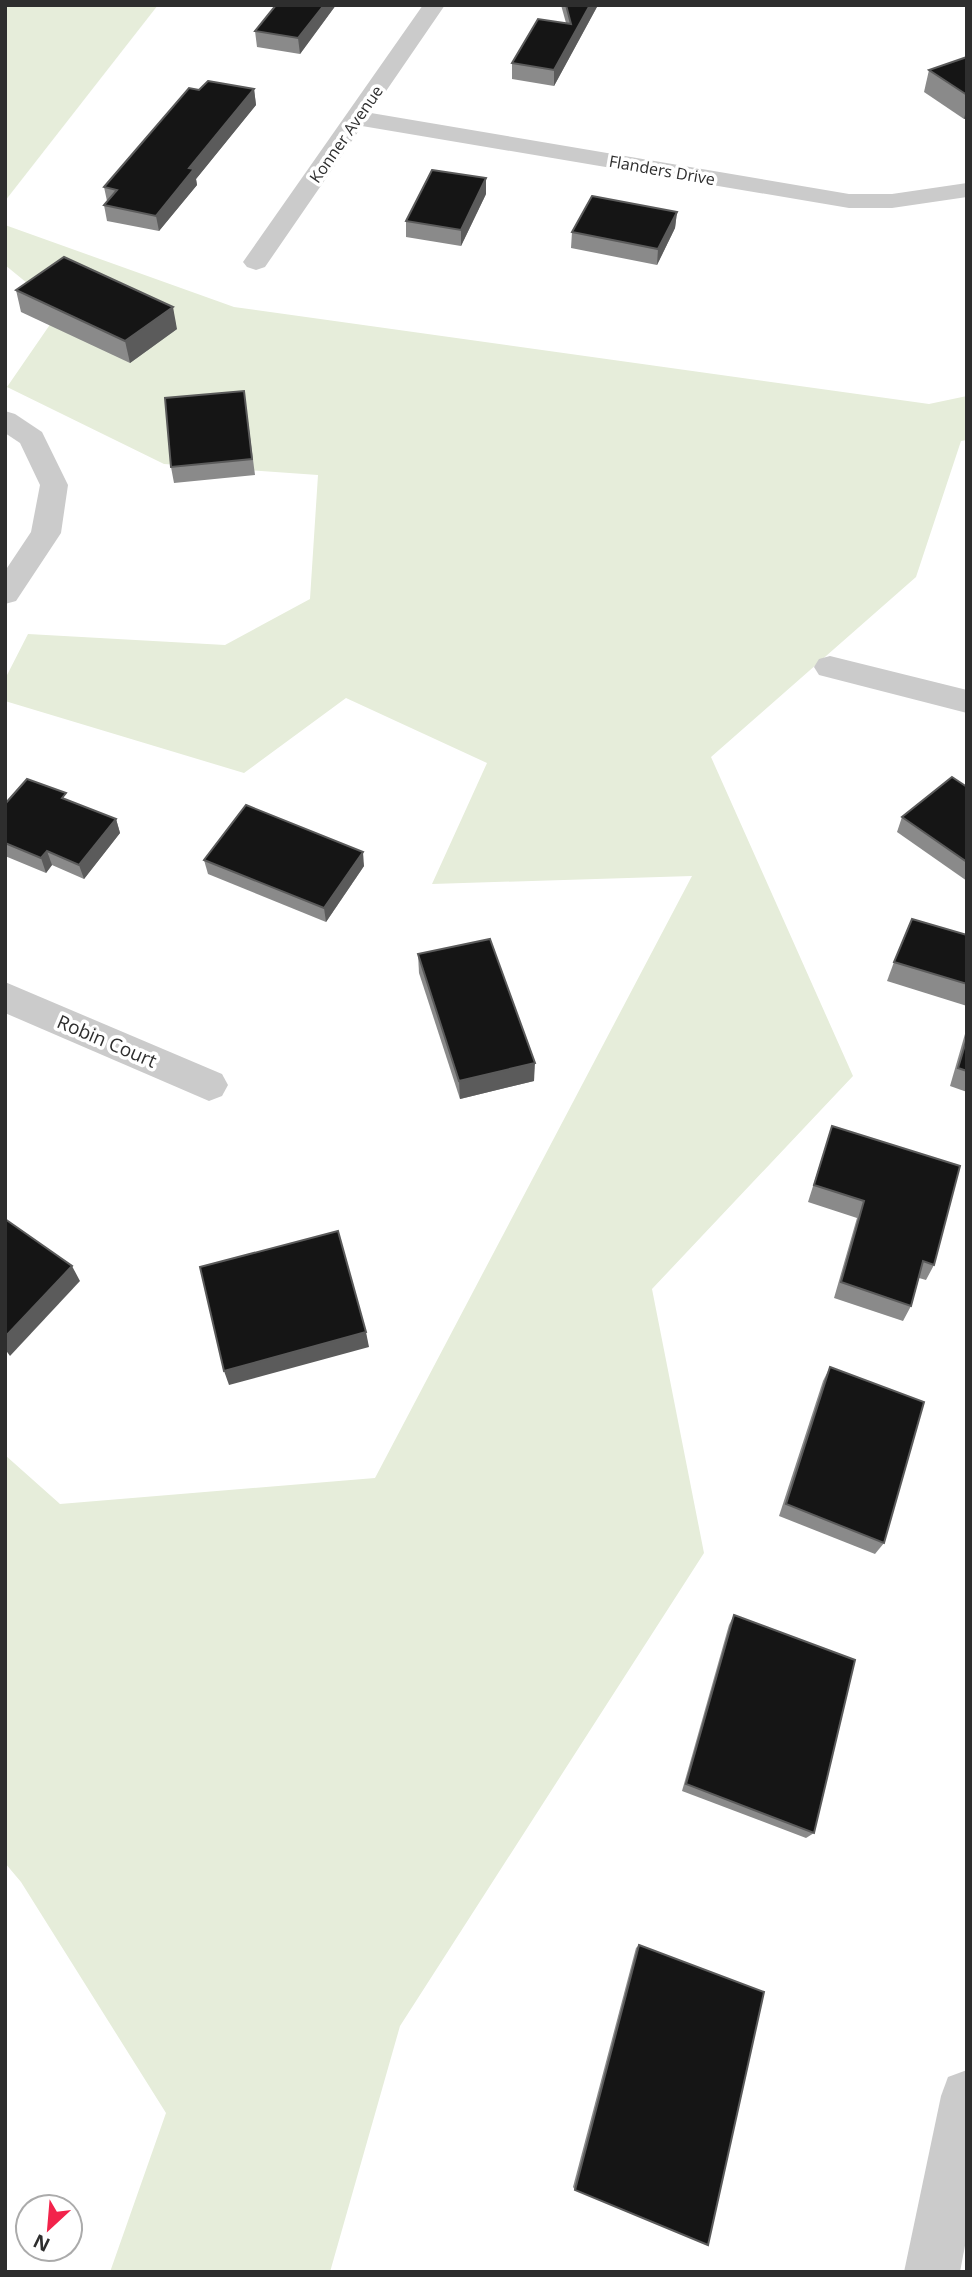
<svg xmlns="http://www.w3.org/2000/svg" width="972" height="2277" font-family="'Open Sans',sans-serif">
<rect width="100%" height="100%" fill="#fff"/>
<!-- green -->
<g fill="#e6edda">
<path d="M5,5H158L5,201Z"/>
<path d="M5,225L234,307L929,404L967,396V440L961,441L916,577L711,757L853,1076L652,1289L704,1553L400,2026L330,2272H110L166,2113L21,1882L5,1863V1455L60,1504L375,1478L692,876L432,884L487,763L346,698L244,773L5,701V679L28,634L225,645L310,599L318,475L164,464L7,387L60,310L5,265Z"/>
</g>
<g fill="none" stroke-linecap="round" stroke-linejoin="round">
<!-- minor -->
<g fill="#cbcbcb" fill-rule="evenodd">
<path d="M423,5H445L371,113L849,194H892L967,183V197L892,208H849L362,126L265,267L256,270L247,267L243,262Z"/>
<path d="M5,411L15,414L42,432L68,485L61,533L16,601L5,604V571L31,532L40,485L20,443L5,433Z"/>
<path d="M830,656L967,690V713L819,675L814,667L819,659Z"/>
<path d="M5,982L222,1074L228,1085L222,1096L209,1101L5,1013Z"/>
<path d="M967,2070V2235L960,2272H904L941,2096L948,2077Z"/>
</g>
</g>
<!-- wall -->
<g fill="#8a8a8a">
<path d="M276,5H336L300,54L257,47L255,31Z"/>
<path d="M561,5H598L554,86L512,79V63L566,23Z"/>
<path d="M967,57V118L964,119L924,92L929,70Z"/>
<path d="M254,89L256,105L196,179L197,185L159,231L107,221L104,205L107,201L104,187L199,90Z"/>
<path d="M486,194L461,246L406,237V221Z"/>
<path d="M677,212L675,228L657,265L571,248L572,232Z"/>
<path d="M16,290L177,329L130,363L21,312Z"/>
<path d="M244,391L255,475L174,483L171,467Z"/>
<path d="M967,787V881L897,832L902,817Z"/>
<path d="M68,800L116,819L120,833L84,879L52,865L46,873L5,856V804Z"/>
<path d="M204,860L364,866L326,922L208,874Z"/>
<path d="M967,935V1006L887,981L894,962Z"/>
<path d="M418,954L534,1081L460,1099L419,973Z"/>
<path d="M967,1027V1092L950,1086Z"/>
<path d="M832,1126L934,1265L926,1280L919,1278L911,1306L903,1321L834,1298L857,1218L808,1202Z"/>
<path d="M830,1367L884,1543L875,1554L779,1516L823,1381Z"/>
<path d="M734,1615L814,1833L806,1838L682,1791L729,1625Z"/>
<path d="M639,1945L575,2190L573,2187L636,1948Z"/>
</g>
<!-- shaded-wall -->
<g fill="#5b5b5b">
<path d="M324,5H336L300,54L298,38Z"/>
<path d="M590,5H598L554,86V70Z"/>
<path d="M254,89L256,105L196,179L197,185L159,231L156,216L189,168Z"/>
<path d="M967,107V118L964,119Z"/>
<path d="M486,178V194L461,246V230Z"/>
<path d="M677,212L675,228L657,265L658,249Z"/>
<path d="M173,307L177,329L130,363L125,341Z"/>
<path d="M116,819L120,833L84,879L79,865Z"/>
<path d="M47,851L52,865L46,873L41,858Z"/>
<path d="M363,852L364,866L326,922L324,908Z"/>
<path d="M535,1063L534,1081L460,1099L459,1081Z"/>
<path d="M72,1266L80,1281L10,1356L5,1349V1337Z"/>
<path d="M366,1332L369,1347L229,1385L224,1371Z"/>
</g>
<!-- building -->
<g fill="#151515" stroke="#5b5b5b" stroke-width="2">
<path d="M276,5H324L298,38L255,31Z"/>
<path d="M566,5H590L554,70L512,63L538,19L571,24Z"/>
<path d="M967,57V95L929,70Z"/>
<path d="M208,81L254,89L189,168L194,169L156,216L104,205L117,190L104,187L189,88L199,90Z"/>
<path d="M432,170L486,178L461,230L406,221Z"/>
<path d="M592,196L677,212L658,249L572,232Z"/>
<path d="M64,257L173,307L125,341L16,290Z"/>
<path d="M244,391L252,459L171,467L165,398Z"/>
<path d="M952,777L967,787V862L902,817Z"/>
<path d="M27,779L66,793L62,798L116,819L79,865L47,851L41,858L5,843V804Z"/>
<path d="M246,805L363,852L324,908L204,860Z"/>
<path d="M912,919L967,935V984L894,962Z"/>
<path d="M490,939L535,1063L459,1081L418,954Z"/>
<path d="M967,1038V1071L958,1068Z"/>
<path d="M832,1126L960,1166L934,1265L923,1261L911,1306L841,1282L864,1201L814,1185Z"/>
<path d="M5,1219L72,1266L5,1337Z"/>
<path d="M338,1231L366,1332L224,1371L200,1267Z"/>
<path d="M830,1367L924,1402L884,1543L786,1504Z"/>
<path d="M734,1615L855,1660L814,1833L686,1784Z"/>
<path d="M639,1945L764,1992L708,2245L575,2190Z"/>
</g>
<g text-anchor="middle" dominant-baseline="central" stroke-width="7" stroke-linejoin="round" paint-order="stroke">
<!-- far-street labels -->
<g font-size="16" fill="#2e2e2e" stroke="#fff">
<text transform="translate(346 134) rotate(-55)">Konner Avenue</text>
<text transform="translate(662 170) rotate(10)">Flanders Drive</text>
</g>
<!-- street labels -->
<g font-size="19" fill="#2e2e2e" stroke="#fff">
<text transform="translate(107 1041) rotate(23)">Robin Court</text>
</g>
</g>
<!-- border -->
<rect width="972" height="2277" fill="none" stroke="#2e2e2e" stroke-width="14"/>
<!-- north arrow -->
<g transform="translate(49 2228) rotate(206)"><circle r="33" fill="#ffffff" stroke="#ababab" stroke-width="2"/>
<path d="M0-5L12 26L0 18L-12 26Z" fill="#f2234b"/>
<text y="-10" font-size="19" font-weight="bold" text-anchor="middle" fill="#2e2e2e">N</text>
</g>
</svg>
